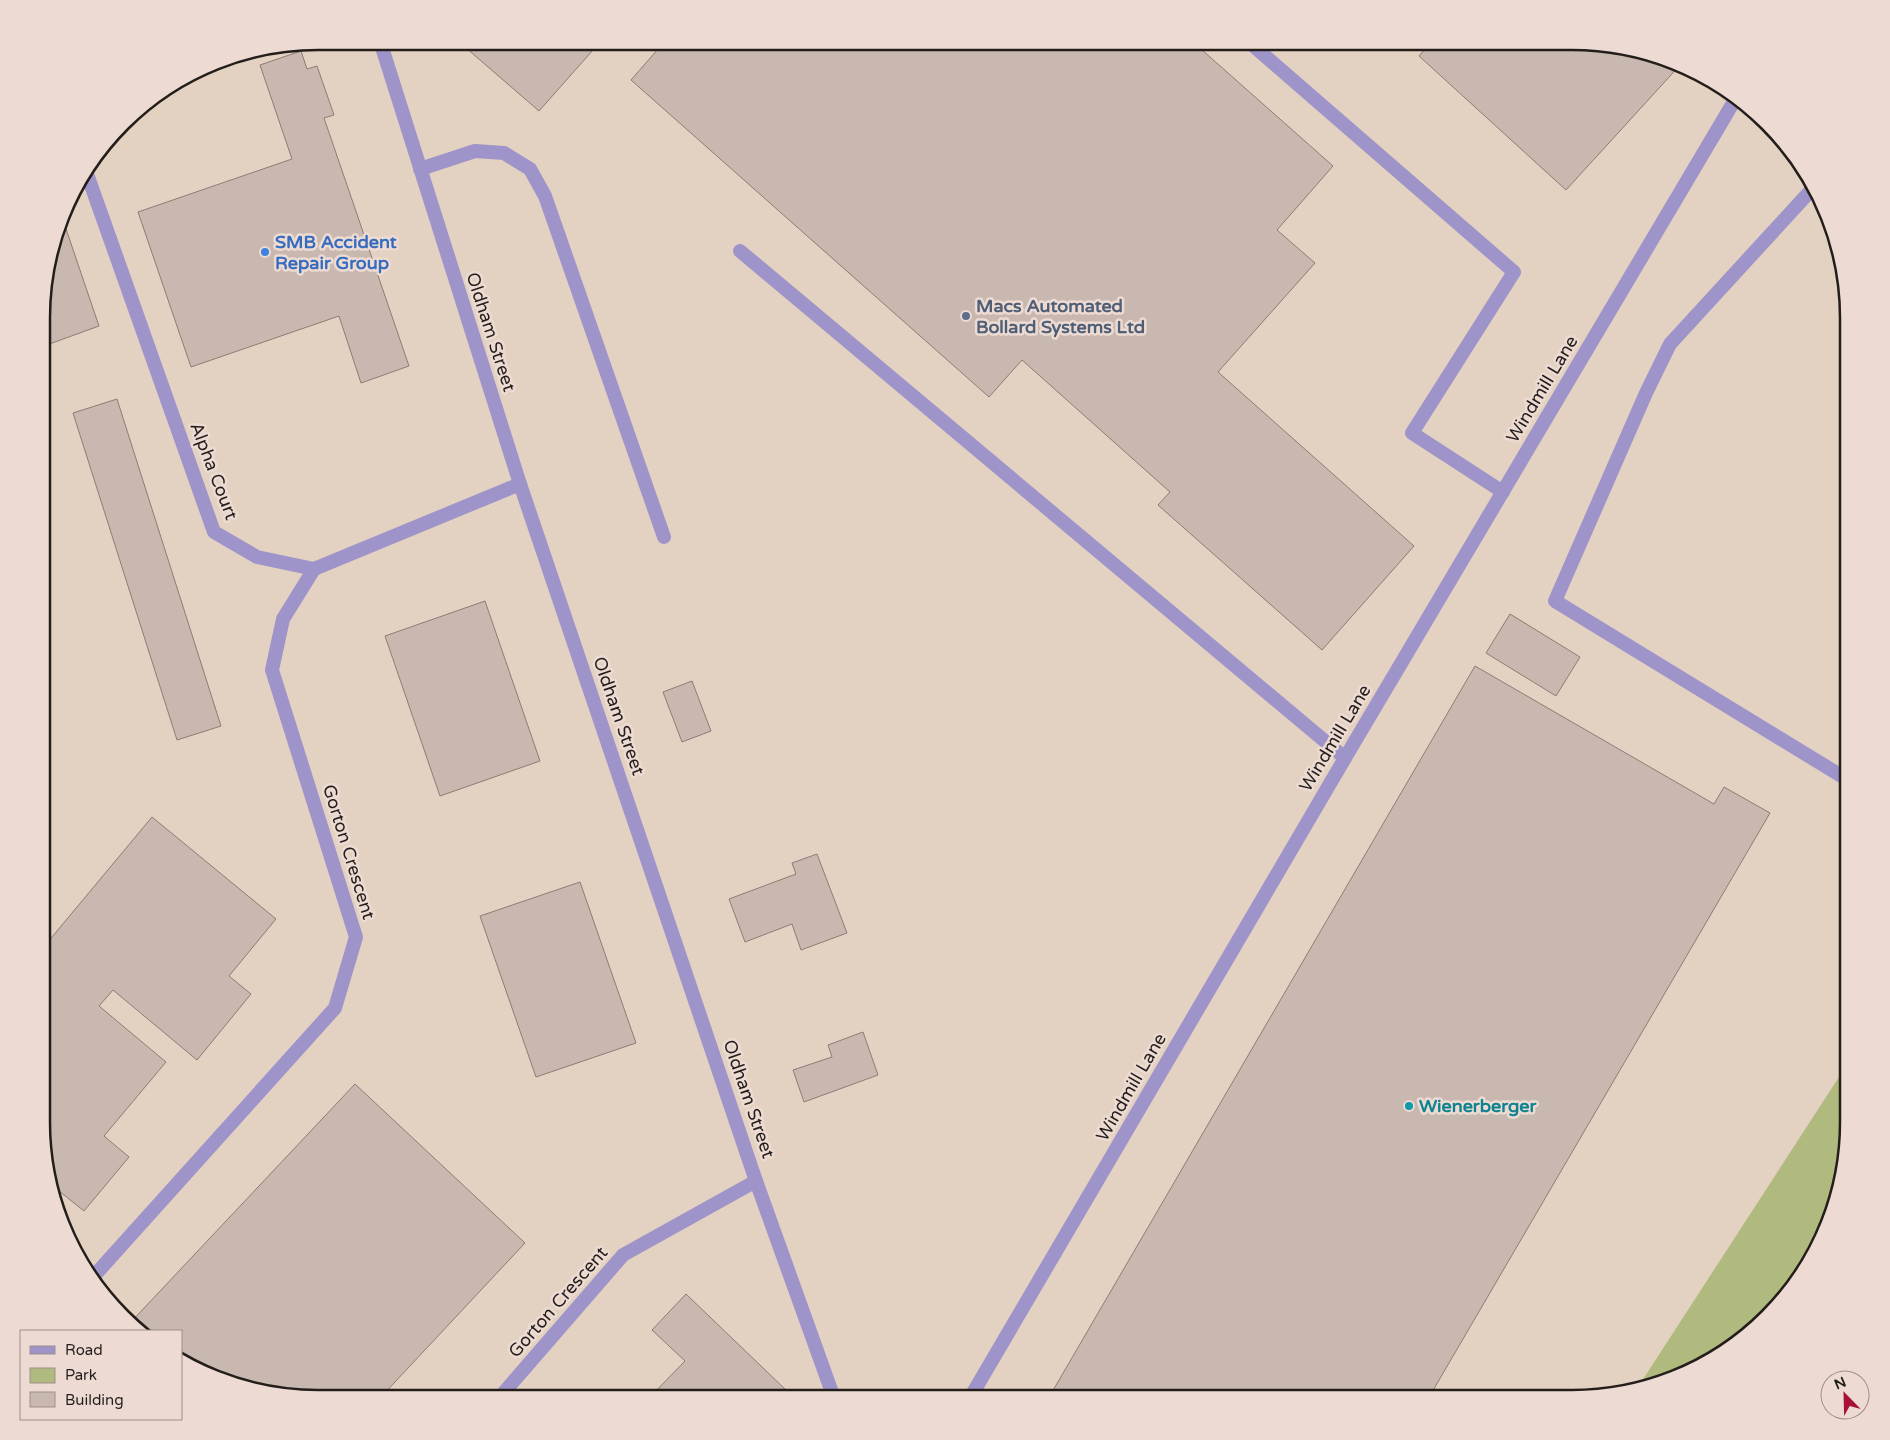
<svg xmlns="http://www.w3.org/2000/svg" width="1890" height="1440" font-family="'Varela Round',sans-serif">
<rect width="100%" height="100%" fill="#eddbd3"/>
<!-- industrial -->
<path fill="#e3d2c1" d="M318,41L1590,42L1678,62L1754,110L1820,196L1839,247L1849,318L1848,1063L1636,1390L1626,1393L1572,1399L300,1398L212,1378L181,1358V1331L136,1330L70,1245L42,1140L44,282L78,180L136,110L229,56Z"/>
<!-- green -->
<path fill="#b0ba7f" d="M1848,1063V1140L1828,1228L1780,1304L1694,1370L1636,1390Z"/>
<!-- building -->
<g fill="#c9b8b0" stroke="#8c7c75">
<path d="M458,41H583L593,50L539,111Z"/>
<path d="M665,41L1193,42L1333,166L1277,230L1315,263L1218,372L1414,546L1322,650L1158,505L1170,492L1022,360L989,397L631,80Z"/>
<path d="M1431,42H1590L1681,64L1566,190L1419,56Z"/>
<path d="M301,51L307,69L317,66L334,115L324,118L409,366L361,383L339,316L191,367L138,212L292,159L260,65Z"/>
<path d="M64,223L99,326L44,346V282Z"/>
<path d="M117,399L221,726L177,740L73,413Z"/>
<path d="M485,601L540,761L440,796L385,636Z"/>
<path d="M1510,614L1580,657L1556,696L1486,653Z"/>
<path d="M1475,666L1714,804L1724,787L1770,813L1428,1399H1048Z"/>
<path d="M692,681L711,731L682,742L663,692Z"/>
<path d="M43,799L49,817L43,820Z"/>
<path d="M152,817L276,919L229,976L251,994L197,1060L113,990L99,1006L166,1062L104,1136L129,1157L84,1211L54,1187L42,1140V949Z"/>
<path d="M817,854L847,933L801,950L792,924L745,942L729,899L796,874L792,863Z"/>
<path d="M580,882L636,1043L536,1077L480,916Z"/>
<path d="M863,1032L878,1075L804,1102L793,1070L832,1057L828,1045Z"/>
<path d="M355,1084L525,1243L380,1398H300L212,1378L181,1358V1331L136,1330L130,1323Z"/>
<path d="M686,1294L787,1391L790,1398H649L685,1361L652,1330Z"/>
</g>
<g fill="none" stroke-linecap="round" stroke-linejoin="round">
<!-- service -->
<g stroke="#9e94ca" stroke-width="14">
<path d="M1249,42L1514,272L1412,433L1503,492"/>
<path d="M1814,187L1670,344L1646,393L1555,601L1848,780"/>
<path d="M740,251L1345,758"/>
</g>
<!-- minor -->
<g stroke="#9e94ca" stroke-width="14">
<path d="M420,169L475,151L504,153L530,169L545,196L664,537"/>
<path d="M86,171L214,532L257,557L314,569L520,484"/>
<path d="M94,1276L335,1008L356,937L272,670L283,619L314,569"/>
<path d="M499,1398L623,1255L756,1181"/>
</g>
<!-- tertiary -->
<g stroke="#9e94ca" stroke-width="14">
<path d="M380,41L520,484L756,1181L834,1398"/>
<path d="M970,1398L1345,758L1736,98"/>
</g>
</g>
<!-- markers -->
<circle fill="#3f7fe0" stroke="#eddbd3" stroke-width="2" cx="265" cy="252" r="5"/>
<circle fill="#5c6f8a" stroke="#eddbd3" stroke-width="2" cx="966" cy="316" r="5"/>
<circle fill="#0f9aa8" stroke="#eddbd3" stroke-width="2" cx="1409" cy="1106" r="5"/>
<g text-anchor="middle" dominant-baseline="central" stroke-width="5" stroke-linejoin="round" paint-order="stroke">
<!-- shop labels -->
<g font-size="18" font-weight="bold" fill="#366cbe" stroke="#eddbd3" text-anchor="start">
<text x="275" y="242">SMB Accident<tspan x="275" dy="21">Repair Group</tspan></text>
</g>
<!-- service labels -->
<g font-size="18" font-weight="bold" fill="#4e5e75" stroke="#eddbd3" text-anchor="start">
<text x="976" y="306">Macs Automated<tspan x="976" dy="21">Bollard Systems Ltd</tspan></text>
</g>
<!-- street labels -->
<g font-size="18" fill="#241e1b" stroke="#eddbd3">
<text transform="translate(491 332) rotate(72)">Oldham Street</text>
<text transform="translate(1542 389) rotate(-59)">Windmill Lane</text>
<text transform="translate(214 471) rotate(69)">Alpha Court</text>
<text transform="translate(619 716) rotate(71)">Oldham Street</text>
<text transform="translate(1335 738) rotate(-59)">Windmill Lane</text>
<text transform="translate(349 852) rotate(73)">Gorton Crescent</text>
<text transform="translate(1131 1087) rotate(-60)">Windmill Lane</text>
<text transform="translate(749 1099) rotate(71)">Oldham Street</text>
<text transform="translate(558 1302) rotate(-49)">Gorton Crescent</text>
</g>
<!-- culture labels -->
<g font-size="18" font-weight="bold" fill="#0d838f" stroke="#eddbd3" text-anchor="start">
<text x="1419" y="1106">Wienerberger</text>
</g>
</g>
<!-- crop -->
<path d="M0 0H1890V1440H0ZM318 50H1572A268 268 0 0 1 1840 318V1122A268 268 0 0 1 1572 1390H318A268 268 0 0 1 50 1122V318A268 268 0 0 1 318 50Z" fill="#eddbd3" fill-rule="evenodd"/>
<path fill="none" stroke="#241e1b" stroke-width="2.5" d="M318 50H1572A268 268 0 0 1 1840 318V1122A268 268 0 0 1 1572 1390H318A268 268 0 0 1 50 1122V318A268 268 0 0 1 318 50Z"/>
<!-- legend -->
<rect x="20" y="1330" width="162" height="90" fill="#eddbd3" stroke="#9d8f89"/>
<rect x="30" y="1346" width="25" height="8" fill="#9e94ca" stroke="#9d8f89"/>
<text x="65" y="1355" font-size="15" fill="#241e1b">Road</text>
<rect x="30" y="1368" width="25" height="15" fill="#b0ba7f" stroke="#9d8f89"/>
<text x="65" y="1380" font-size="15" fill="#241e1b">Park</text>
<rect x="30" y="1392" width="25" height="15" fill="#c9b8b0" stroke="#9d8f89"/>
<text x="65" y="1405" font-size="15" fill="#241e1b">Building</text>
<!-- north arrow -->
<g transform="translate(1845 1395) rotate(337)"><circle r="24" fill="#eddbd3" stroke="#9d8f89"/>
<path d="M0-4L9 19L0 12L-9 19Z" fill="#a81037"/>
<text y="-8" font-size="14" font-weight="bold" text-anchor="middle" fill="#241e1b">N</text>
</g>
</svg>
